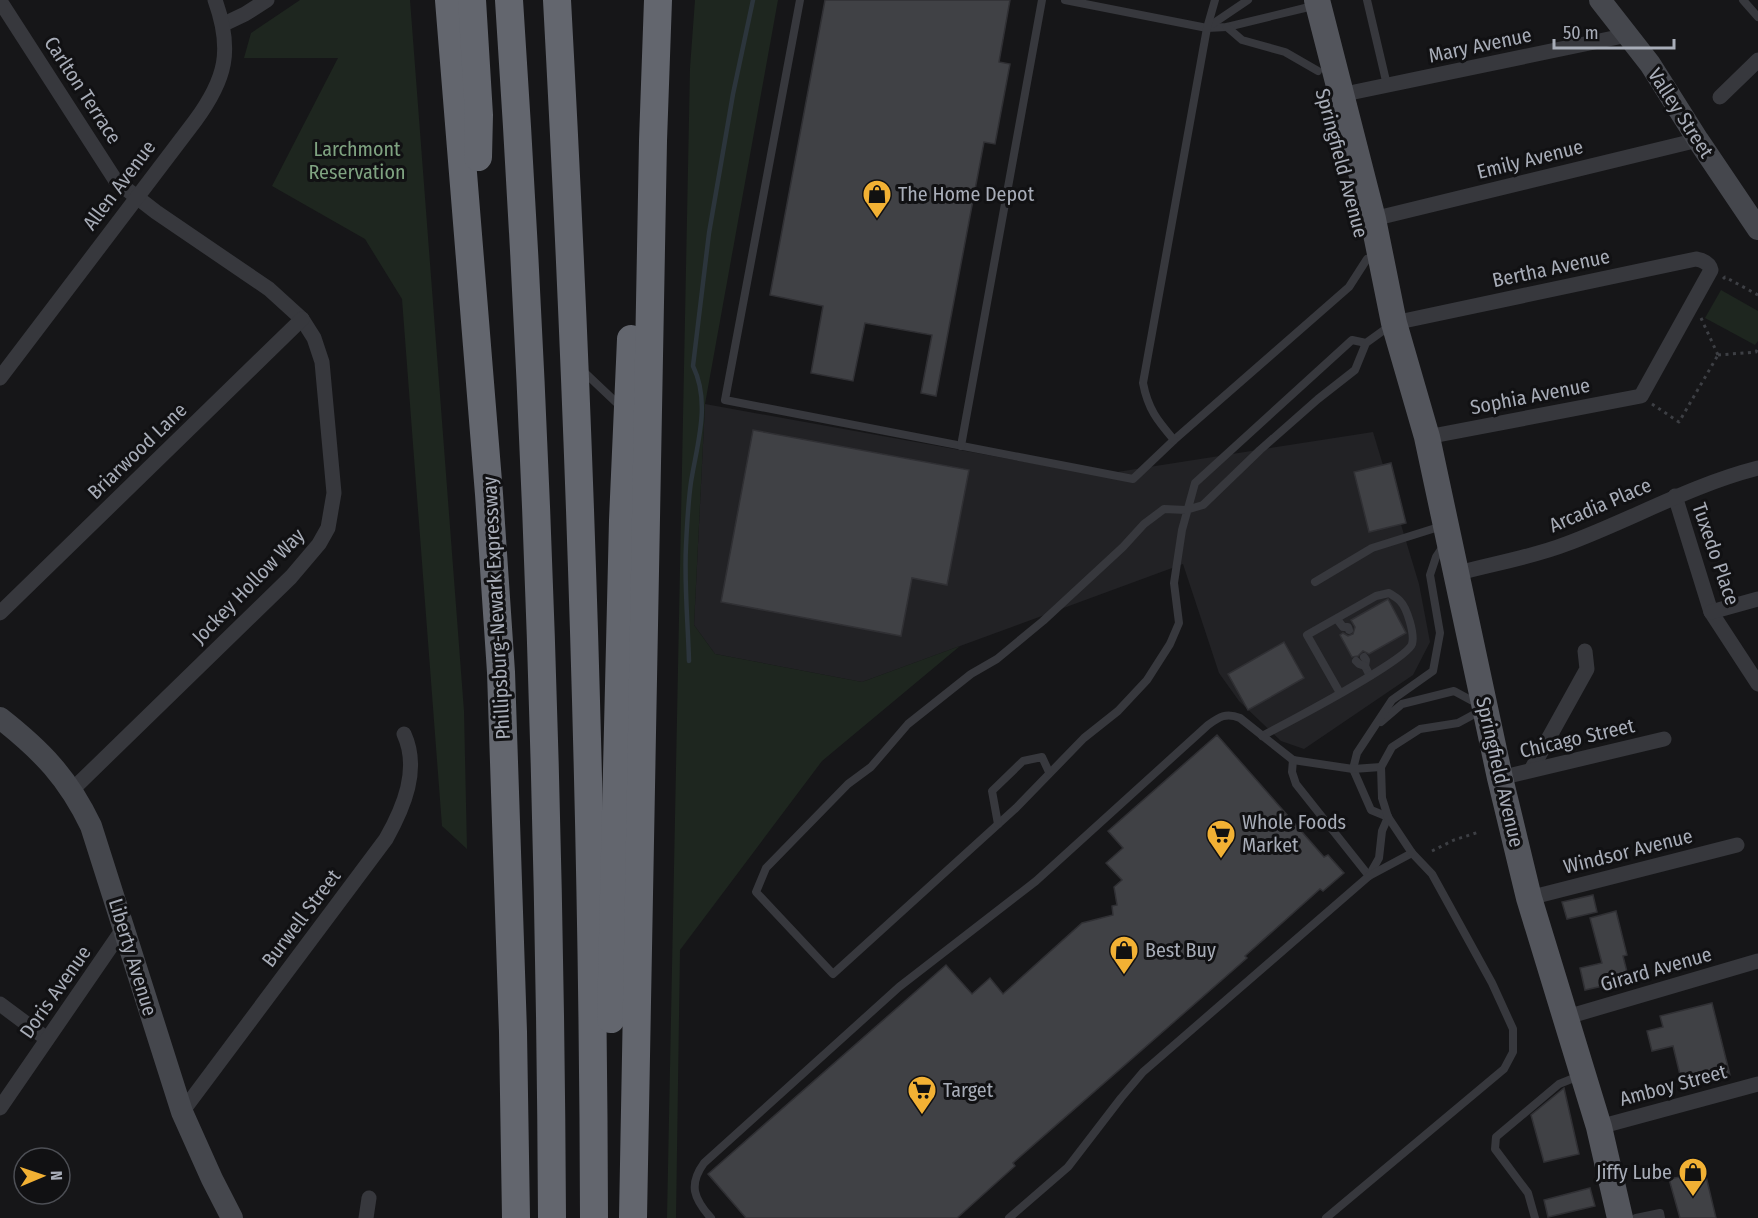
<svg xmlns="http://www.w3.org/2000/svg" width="1758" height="1218" font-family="'Fira Sans Condensed',sans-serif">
<rect width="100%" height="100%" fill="#161618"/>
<!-- built -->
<path fill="#222225" d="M705,404L1098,475L1373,432L1419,584L1430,642L1413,675L1304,749L1281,741L1239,701L1219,673L1183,564L862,682L715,654L694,625Z"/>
<!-- green -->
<g fill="#1e261f">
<path d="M300,0H410L464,711L467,849L442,826L402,299L365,239L272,186L338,58H244L251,33Z"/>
<path d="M695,0H778L705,404L694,625L715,654L862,682L960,646L822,761L680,950L676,1218H667L690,68Z"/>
<path d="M1721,290L1758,311V341L1755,345L1705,318Z"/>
</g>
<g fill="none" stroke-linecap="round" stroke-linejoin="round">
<!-- stream -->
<path stroke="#2c353c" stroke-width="4.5" d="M689,661C688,623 684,584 686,546C687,525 688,503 691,482C697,444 711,403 693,366L709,233L733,94L753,0"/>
</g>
<!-- building -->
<g fill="#404145" stroke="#303034" stroke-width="1.5">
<path d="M825,0H1010L999,62L1010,64L995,144L984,142L936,396L921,393L932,335L865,323L853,381L811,373L823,306L770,295Z"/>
<path d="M753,430L969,470L947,585L912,578L901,636L721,602Z"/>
<path d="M1391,463L1406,523L1369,532L1354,472Z"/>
<path d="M1388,599L1406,633L1369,654L1363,651L1358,656L1352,657L1340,635L1343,633L1348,636L1353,634L1355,627L1351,620Z"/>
<path d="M1284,642L1304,678L1248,710L1228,674Z"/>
<path d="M1217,735L1324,857L1328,855L1344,873L1323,891L1320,889L1245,956L1247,958L1013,1163L1015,1166L957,1218H746L708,1174L946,965L972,994L990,978L1003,994L1082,923L1113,915L1112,906L1117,905L1114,887L1122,880L1106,863L1123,848L1108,831Z"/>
<path d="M1593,895L1597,912L1567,919L1562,902Z"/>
<path d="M1616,911L1627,955L1623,956L1629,980L1585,990L1580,968L1602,963L1590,918Z"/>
<path d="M1712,1003L1730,1075L1683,1087L1673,1046L1652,1051L1647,1031L1663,1027L1660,1016Z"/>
<path d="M1564,1088L1579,1154L1544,1162L1531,1115Z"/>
<path d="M1705,1172L1716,1218H1680L1669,1179Z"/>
<path d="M1590,1188L1595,1206L1548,1217L1544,1200Z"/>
</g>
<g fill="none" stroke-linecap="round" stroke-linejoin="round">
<!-- path -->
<g stroke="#3d3f44" stroke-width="3" stroke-dasharray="3 4.5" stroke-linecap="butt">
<path d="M1723,279L1725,277L1758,295"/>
<path d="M1701,318L1718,355"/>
<path d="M1718,355L1756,352L1758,348"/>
<path d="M1652,404L1679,422L1718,355"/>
<path d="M1432,851L1454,840L1479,832"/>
</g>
<!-- lane -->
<g stroke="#37383d" stroke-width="8">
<path d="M800,0L725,400L1133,479L1174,440L1349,287L1367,259"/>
<path d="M1065,0L1207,28L1227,27L1313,6"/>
<path d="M1367,0L1387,85"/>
<path d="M1743,0L1758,17"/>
<path d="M1208,27L1248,0"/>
<path d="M1227,27L1242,40L1285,52L1318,71"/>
<path d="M1366,343L1352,340L1195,483L1182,530L1174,583L1179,623L1170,644L1147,680L1118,711L1084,738L1016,808L833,974L756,892L766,868L848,784L871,767L908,724L971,674L997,659L1043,621L1123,547L1144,524L1164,509L1186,510L1203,505L1260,450L1318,399L1355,370L1366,343L1391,325"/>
<path d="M583,371L620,406"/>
<path d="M1174,440C1157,420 1148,409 1143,383L1207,28L1215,0"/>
<path d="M961,446L1042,0"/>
<path d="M1315,582L1372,548L1442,526"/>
<path d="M1337,619L1343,627H1348L1349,630"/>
<path d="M1364,657L1366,660L1365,666L1370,676"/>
<path d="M1356,661L1359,664L1365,666"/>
<path d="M1381,722L1402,704L1454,691L1478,704"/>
<path d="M1262,736C1285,724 1407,660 1412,644C1415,634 1407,608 1400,601C1397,598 1392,595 1389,593L1376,596L1307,635L1340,693"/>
<path d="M1293,760L1292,772L1296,784L1369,876"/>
<path d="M1388,817L1371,810L1353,769L1357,753L1392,700L1433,671L1440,633L1430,575L1436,557L1444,545"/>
<path d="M998,824L992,791L1023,761L1042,757L1049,772"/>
<path d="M1370,874L1379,858L1382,831L1388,817"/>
<path d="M711,1218C694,1199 688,1185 704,1163L899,987L1036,881L1208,725C1219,717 1226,712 1240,718L1293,760L1353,769L1381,767"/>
<path d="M1009,1218L1068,1167L1121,1098L1143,1072L1369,876L1412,853"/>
<path d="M1326,1218L1504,1069L1513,1052V1029L1492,983L1432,874L1412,853L1388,817L1382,798L1381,767L1392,747L1420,729L1458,723L1482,710"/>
<path d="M1535,1218L1528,1193L1495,1149L1496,1137L1559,1084L1579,1076"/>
<path d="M1636,1218L1660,1213L1661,1218"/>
</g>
<!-- street -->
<g stroke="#37383d" stroke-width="15">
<path d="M0,1L116,181L156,212L269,289L302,319L314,338L322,362L334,493L328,528L319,544L291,577L72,790"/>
<path d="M224,24L245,14L267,0"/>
<path d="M1340,95L1628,35"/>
<path d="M1720,97L1758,60"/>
<path d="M1373,219L1698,140"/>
<path d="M1394,323L1696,259C1702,260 1709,262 1711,270L1641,396L1427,437"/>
<path d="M0,378L195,121C226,79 233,50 215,0"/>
<path d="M1675,496L1711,612L1758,684"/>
<path d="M1455,574C1491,564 1533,557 1566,544C1631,520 1691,485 1758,468"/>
<path d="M1711,612L1758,599"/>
<path d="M0,613L302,319"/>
<path d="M1531,770L1587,669L1585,651"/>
<path d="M1500,778L1664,739"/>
<path d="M1529,898L1737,845"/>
<path d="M0,1004L47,1039"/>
<path d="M1567,1017L1758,961"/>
<path d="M0,1108L123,929"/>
<path d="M182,1112L386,839C404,807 420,769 404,734"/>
<path d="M1599,1127L1758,1084"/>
<path d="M366,1218L369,1198"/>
</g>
<!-- secondary -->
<g stroke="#45474d" stroke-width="22">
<path d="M1600,0L1650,64L1698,140L1758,229"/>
<path d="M0,718C42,751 68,778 91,826L182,1112L212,1179L232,1218"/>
</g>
<!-- primary -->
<path stroke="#53555c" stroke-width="26" d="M1317,0L1373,219L1394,323L1427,437L1500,778L1529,898L1599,1127L1620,1218"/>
<!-- highway -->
<g stroke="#63666e" stroke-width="28">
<path d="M449,0L489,494L501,672L513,1032L516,1218"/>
<path d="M472,0L479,115L478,157"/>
<path d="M509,0C536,406 550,812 552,1218"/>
<path d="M557,0C579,406 593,812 594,1218"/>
<path d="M611,1019L623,520L631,339"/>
<path d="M633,1218L653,141L658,0"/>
</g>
</g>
<!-- icons -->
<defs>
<g id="shop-pin" transform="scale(1.5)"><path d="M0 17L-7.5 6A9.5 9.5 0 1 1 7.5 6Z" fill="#f2b134" stroke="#111113"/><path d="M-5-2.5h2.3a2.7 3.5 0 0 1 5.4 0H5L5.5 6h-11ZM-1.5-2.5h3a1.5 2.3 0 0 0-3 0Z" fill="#111"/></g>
<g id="supermarket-pin" transform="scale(1.5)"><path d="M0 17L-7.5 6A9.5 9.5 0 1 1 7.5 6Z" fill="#f2b134" stroke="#111113"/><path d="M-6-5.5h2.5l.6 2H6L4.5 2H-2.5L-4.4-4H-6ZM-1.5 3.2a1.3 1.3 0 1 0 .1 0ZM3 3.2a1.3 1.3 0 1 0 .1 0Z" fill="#111"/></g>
</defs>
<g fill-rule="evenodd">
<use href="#shop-pin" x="877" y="194"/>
<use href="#supermarket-pin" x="1221" y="834"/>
<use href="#shop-pin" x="1124" y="950"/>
<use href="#supermarket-pin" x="922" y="1090"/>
<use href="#shop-pin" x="1693" y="1172"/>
</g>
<g text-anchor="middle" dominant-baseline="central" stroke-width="6" stroke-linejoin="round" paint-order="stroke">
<!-- street labels -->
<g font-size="20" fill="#a8adb8" stroke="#111113">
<text transform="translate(1480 45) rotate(-12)">Mary Avenue</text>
<text transform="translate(83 90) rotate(57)">Carlton Terrace</text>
<text transform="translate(1681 113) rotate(57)">Valley Street</text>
<text transform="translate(1530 159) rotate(-14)">Emily Avenue</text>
<text transform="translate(1342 163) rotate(75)">Springfield Avenue</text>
<text transform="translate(119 185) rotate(-53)">Allen Avenue</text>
<text transform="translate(1551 268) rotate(-12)">Bertha Avenue</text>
<text transform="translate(1530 396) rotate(-11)">Sophia Avenue</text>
<text transform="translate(137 451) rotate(-44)">Briarwood Lane</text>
<text transform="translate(1600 505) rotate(-23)">Arcadia Place</text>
<text transform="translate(1716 554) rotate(71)">Tuxedo Place</text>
<text transform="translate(248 586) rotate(-46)">Jockey Hollow Way</text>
<text transform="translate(496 608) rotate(-93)">Phillipsburg-Newark Expressway</text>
<text transform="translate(1577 738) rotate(-13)">Chicago Street</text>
<text transform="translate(1500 772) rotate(77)">Springfield Avenue</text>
<text transform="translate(1628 851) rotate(-14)">Windsor Avenue</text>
<text transform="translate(301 918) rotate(-53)">Burwell Street</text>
<text transform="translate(133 957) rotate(73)">Liberty Avenue</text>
<text transform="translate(1656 969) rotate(-16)">Girard Avenue</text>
<text transform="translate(55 992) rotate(-55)">Doris Avenue</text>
<text transform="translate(1673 1085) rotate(-15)">Amboy Street</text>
</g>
<!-- park labels -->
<g font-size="20" fill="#7fa381" stroke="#111113">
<text x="357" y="149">Larchmont<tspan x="357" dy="23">Reservation</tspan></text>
</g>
<!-- poi labels -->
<g font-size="20" fill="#a8adb8" stroke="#111113" text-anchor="start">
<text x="898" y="194">The Home Depot</text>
<text x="1242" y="822">Whole Foods<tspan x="1242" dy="23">Market</tspan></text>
<text x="1145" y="950">Best Buy</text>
<text x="943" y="1090">Target</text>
<text x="1672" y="1172" text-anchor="end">Jiffy Lube</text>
</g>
</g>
<!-- north arrow -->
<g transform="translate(42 1176) rotate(88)"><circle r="28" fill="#111113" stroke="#4d4f55" stroke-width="1.5"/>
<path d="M0-4.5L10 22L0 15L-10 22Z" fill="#f2b134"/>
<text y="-9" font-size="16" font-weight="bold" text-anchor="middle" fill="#a8adb8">N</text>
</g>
<!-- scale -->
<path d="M1554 39v9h120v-9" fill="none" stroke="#a8adb8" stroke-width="3"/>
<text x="1563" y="39" font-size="18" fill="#a8adb8" stroke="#111113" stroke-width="4.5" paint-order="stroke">50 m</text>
</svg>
